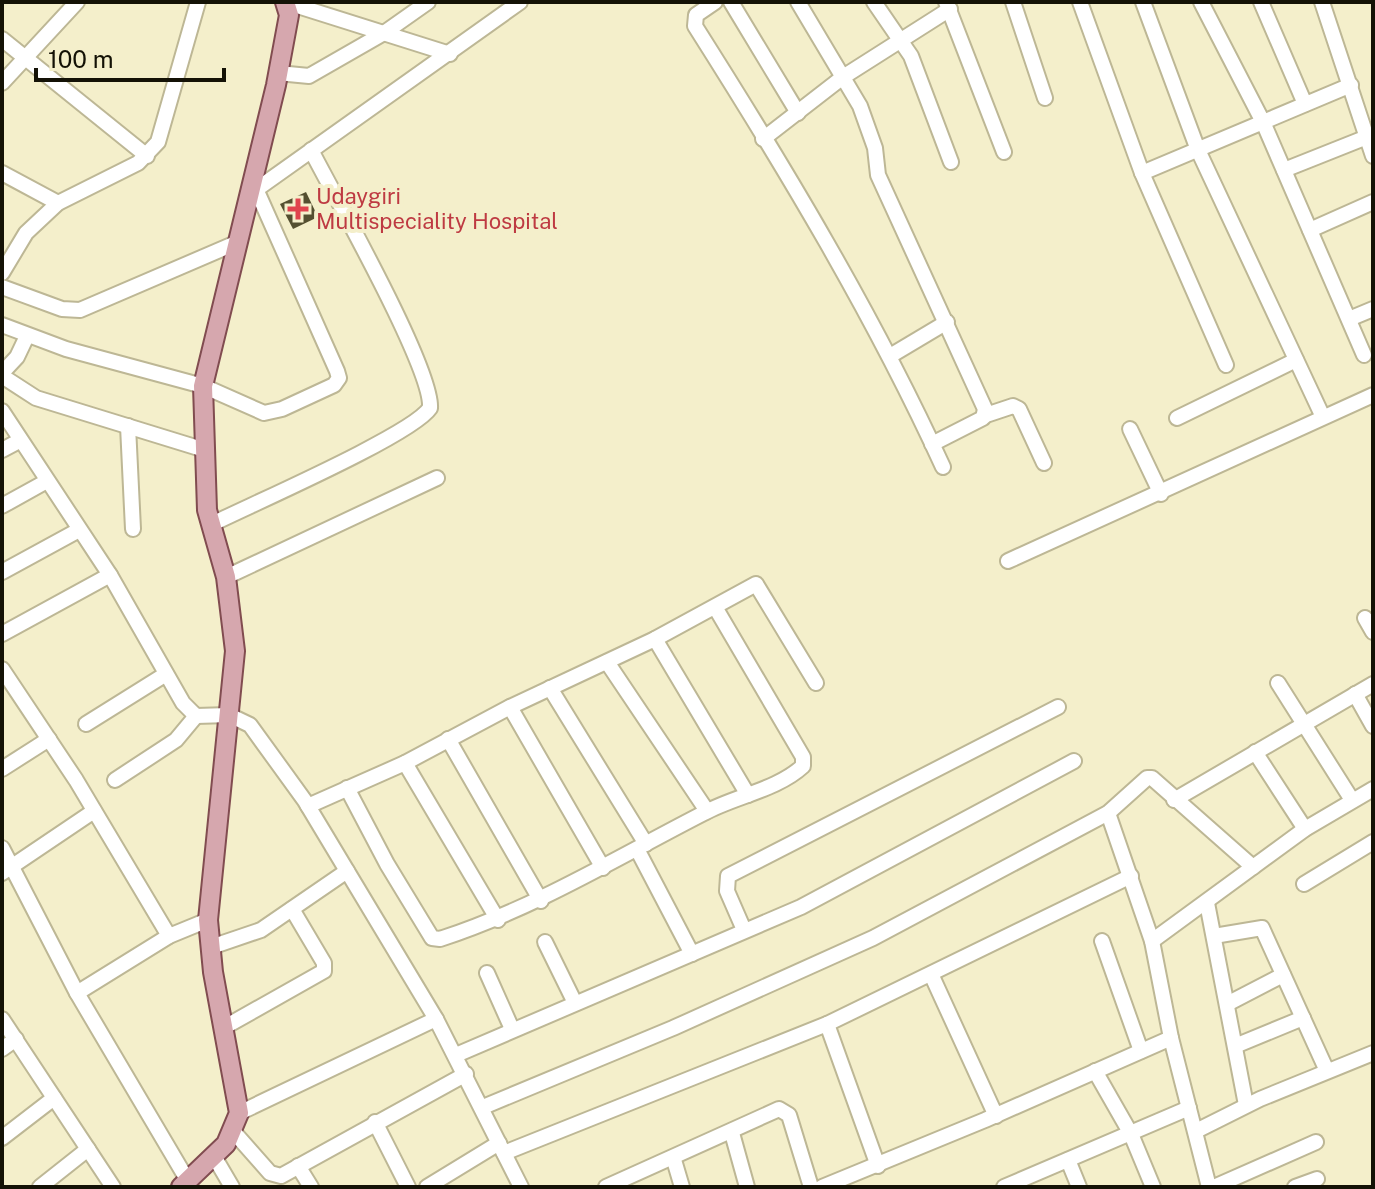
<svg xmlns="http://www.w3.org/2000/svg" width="1375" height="1189" font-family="'Public Sans',sans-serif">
<rect width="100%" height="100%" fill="#f4efcb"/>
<!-- building -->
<path fill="#544f30" d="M306,192L318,217L293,229L280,204Z"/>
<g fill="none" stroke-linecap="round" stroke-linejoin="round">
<!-- minor casing -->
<g stroke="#bdb795" stroke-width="18">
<g id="minor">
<path d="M285,2L450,54"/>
<path d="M715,2L696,15L695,26C785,168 873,314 943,467"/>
<path d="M731,2L798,113"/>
<path d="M798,2L860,106L875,148L878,175L985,409L983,418L932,444"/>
<path d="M874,2L911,56L951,162"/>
<path d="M946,2L1004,152"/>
<path d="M1013,2L1045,98"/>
<path d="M1080,2L1142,173L1226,365"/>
<path d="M1143,2L1198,150L1322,415"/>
<path d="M1201,2L1263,122L1364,355"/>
<path d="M1261,2L1305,104"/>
<path d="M1322,2L1373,156"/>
<path d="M2,39L147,156"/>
<path d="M278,73L309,76L384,33L428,2"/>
<path d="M2,83L77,2"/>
<path d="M763,139L843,77L950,9"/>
<path d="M1284,170L1367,137"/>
<path d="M2,173L58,203"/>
<path d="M1142,173L1351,85"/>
<path d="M250,194L520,2"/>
<path d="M1310,230L1373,202"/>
<path d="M2,273L26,233L58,203L138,163L158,142L198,2"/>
<path d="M2,287L62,309L80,310L236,243"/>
<path d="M1349,319L1373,309"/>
<path d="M2,325L66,349L203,386L264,413L282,409L334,385L339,378L337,371L256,189"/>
<path d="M890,356L947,322"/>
<path d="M2,373L17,357L27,336"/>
<path d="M2,376L36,398L205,450"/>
<path d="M2,411L110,575L183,703L196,716L229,715L250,725L305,801L436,1019L521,1187"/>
<path d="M986,415L1013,406L1019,409L1044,463"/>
<path d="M1177,418L1296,360"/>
<path d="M128,426L133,529"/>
<path d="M1130,429L1161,494"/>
<path d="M2,450L19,441"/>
<path d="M2,506L47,481"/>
<path d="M210,525C250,505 412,435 430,408C433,369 334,195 311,150"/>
<path d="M1008,561L1373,395"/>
<path d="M2,572L79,530"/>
<path d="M226,577L437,478"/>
<path d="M1365,618L1373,632"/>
<path d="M2,634L110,575"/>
<path d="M655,639L748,795"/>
<path d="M607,662L707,811"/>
<path d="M2,669L76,780L169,936"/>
<path d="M1278,683L1352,800"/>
<path d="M550,688L646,844"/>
<path d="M1355,694L1373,726"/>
<path d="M510,707L603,868"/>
<path d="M86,724L166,674"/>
<path d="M448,739L541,901"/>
<path d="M1255,752L1305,829"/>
<path d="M405,763L498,920"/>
<path d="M2,769L49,739"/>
<path d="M115,780L176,740L196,716"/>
<path d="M347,788L387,864L432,938L440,939C535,908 616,858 704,813C735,796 777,790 803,766V757L715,607"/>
<path d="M1174,800L1373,684"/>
<path d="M308,806L405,763L510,707L655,639L756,584L816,683"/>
<path d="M1108,813L1152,941L1171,1038L1209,1187"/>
<path d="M2,848L77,993L188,1181"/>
<path d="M637,849L692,954"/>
<path d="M2,873L94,811"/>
<path d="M1304,884L1373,842"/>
<path d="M1207,903L1246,1105"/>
<path d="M744,930L727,891L728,876L1058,707"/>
<path d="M1214,936L1262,928L1327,1071"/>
<path d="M1102,941L1141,1051"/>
<path d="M1152,941L1305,829L1373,789"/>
<path d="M545,942L575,1003"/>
<path d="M211,947L261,930L347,871"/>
<path d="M487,973L512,1029"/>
<path d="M931,974L996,1116"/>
<path d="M77,993L169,936L208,920"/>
<path d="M1227,1004L1283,975"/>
<path d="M2,1019L113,1187"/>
<path d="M827,1024L878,1166"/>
<path d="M223,1028L324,971V963L292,909"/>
<path d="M1235,1046L1303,1018"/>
<path d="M2,1049L16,1039"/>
<path d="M456,1055L801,907L1074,761"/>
<path d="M1095,1071L1131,1134L1153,1187"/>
<path d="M483,1107L673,1028L873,938L1108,813L1147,778H1152L1253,867"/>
<path d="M239,1113L436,1019"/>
<path d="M375,1122L408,1187"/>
<path d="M232,1130L270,1173L281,1176L466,1074"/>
<path d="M1196,1131L1260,1099L1373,1053"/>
<path d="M732,1133L747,1187"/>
<path d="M2,1138L54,1098"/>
<path d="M504,1153L827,1024L1131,876"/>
<path d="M215,1158L232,1187"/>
<path d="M674,1160L682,1187"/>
<path d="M1068,1160L1079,1187"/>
<path d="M298,1166L311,1187"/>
<path d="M40,1187L88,1149"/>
<path d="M427,1187L499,1143"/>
<path d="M606,1187L779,1109L789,1115L811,1187"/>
<path d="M822,1187L985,1120L1171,1038"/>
<path d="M1004,1187L1189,1108"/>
<path d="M1214,1187L1316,1142"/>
<path d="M1295,1187L1317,1179"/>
</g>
</g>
<!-- major casing -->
<g stroke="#814c50" stroke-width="22">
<path id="major" d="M181,1187L226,1144L239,1113L213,972L208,920L235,651L226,577L207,510L203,386L276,85L289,15L285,2"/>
</g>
<!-- minor -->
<use href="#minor" stroke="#fff" stroke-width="14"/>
<!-- major -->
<use href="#major" stroke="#d6a7ae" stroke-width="18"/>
</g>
<!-- markers -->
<path fill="#e0444e" stroke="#f4efcb" stroke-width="3" d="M294 197h8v8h8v8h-8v8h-8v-8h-8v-8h8z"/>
<g text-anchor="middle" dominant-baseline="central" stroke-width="8" stroke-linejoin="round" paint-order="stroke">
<!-- health labels -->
<g font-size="22" fill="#be3a42" stroke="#f4efcb" text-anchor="start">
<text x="316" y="196">Udaygiri<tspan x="316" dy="25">Multispeciality Hospital</tspan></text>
</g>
</g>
<!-- border -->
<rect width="1375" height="1189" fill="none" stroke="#141206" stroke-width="8"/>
<!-- scale -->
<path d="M36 68v12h188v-12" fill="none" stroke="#141206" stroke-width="4"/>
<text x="48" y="68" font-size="24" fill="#141206" stroke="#f4efcb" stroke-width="6" paint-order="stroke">100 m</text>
</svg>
